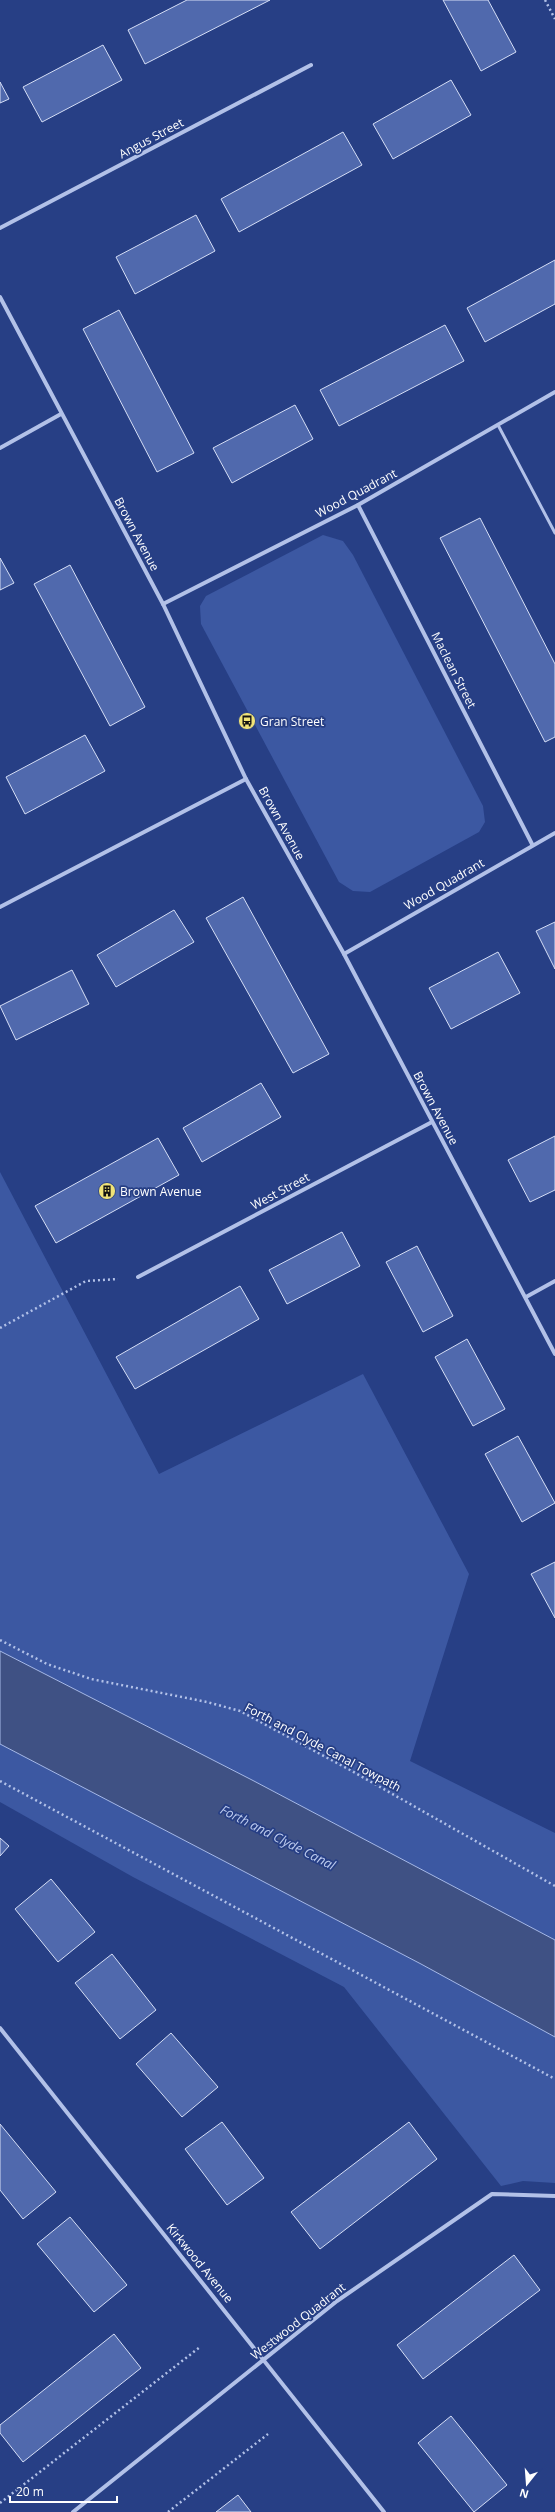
<svg xmlns="http://www.w3.org/2000/svg" width="555" height="2512" font-family="'Open Sans',sans-serif">
<rect width="100%" height="100%" fill="#273f85"/>
<!-- green -->
<g fill="#3c58a2">
<path d="M323,535L343,541L353,555L483,806L485,822L479,832L370,892L353,891L339,882L201,624L200,606L206,596Z"/>
<path d="M0,1172L159,1474L363,1374L469,1574L410,1761L555,1833V1940L252,1780L0,1651Z"/>
<path d="M0,1744L421,1964L555,2037V2183L523,2181L501,2186L344,1987L133,1877L0,1802Z"/>
</g>
<!-- water -->
<path fill="#3f5184" stroke="#a6b9e8" d="M0,1651L252,1780L555,1940V2037L421,1964L0,1744Z"/>
<!-- building -->
<g fill="#5069ad" stroke="#d5def6">
<path d="M187,0H270L145,64L128,30Z"/>
<path d="M443,0H488L516,52L481,71Z"/>
<path d="M103,45L122,80L42,122L23,87Z"/>
<path d="M451,80L471,115L393,159L373,124Z"/>
<path d="M0,82L9,99L0,103Z"/>
<path d="M343,132L362,165L239,232L221,199Z"/>
<path d="M196,215L215,251L135,294L116,257Z"/>
<path d="M555,260V304L485,342L467,308Z"/>
<path d="M119,310L194,453L157,472L83,329Z"/>
<path d="M445,325L464,361L339,426L320,390Z"/>
<path d="M295,405L313,439L232,483L213,448Z"/>
<path d="M480,518L555,664V737L545,742L440,538Z"/>
<path d="M0,558L14,583L0,590Z"/>
<path d="M70,565L145,707L110,726L34,584Z"/>
<path d="M85,735L105,771L25,814L6,777Z"/>
<path d="M243,897L329,1054L293,1073L206,918Z"/>
<path d="M174,910L194,942L116,987L97,955Z"/>
<path d="M555,922V969L536,931Z"/>
<path d="M498,952L520,993L451,1029L429,988Z"/>
<path d="M72,970L89,1004L16,1040L0,1006Z"/>
<path d="M261,1083L281,1117L202,1162L183,1128Z"/>
<path d="M555,1136V1190L530,1202L508,1160Z"/>
<path d="M158,1138L179,1175L56,1243L35,1206Z"/>
<path d="M342,1232L360,1266L287,1304L269,1270Z"/>
<path d="M417,1246L453,1316L423,1332L386,1262Z"/>
<path d="M240,1286L259,1319L135,1389L116,1357Z"/>
<path d="M467,1339L505,1409L473,1426L435,1357Z"/>
<path d="M518,1436L555,1503L522,1522L485,1454Z"/>
<path d="M555,1562V1618L531,1574Z"/>
<path d="M0,1838L9,1846L0,1856Z"/>
<path d="M51,1879L95,1932L58,1962L15,1909Z"/>
<path d="M112,1954L156,2010L120,2039L75,1983Z"/>
<path d="M171,2033L218,2087L182,2117L136,2064Z"/>
<path d="M222,2122L264,2178L227,2205L185,2149Z"/>
<path d="M409,2122L437,2159L320,2249L291,2212Z"/>
<path d="M0,2124L56,2192L23,2219L0,2190Z"/>
<path d="M70,2217L127,2285L94,2312L37,2244Z"/>
<path d="M514,2255L540,2290L423,2379L397,2345Z"/>
<path d="M114,2334L141,2368L23,2462L0,2433V2425Z"/>
<path d="M451,2416L507,2485L474,2512L418,2443Z"/>
<path d="M238,2495L251,2512H216Z"/>
</g>
<g fill="none" stroke-linecap="round" stroke-linejoin="round">
<!-- path -->
<g stroke="#b2c1e8" stroke-width="2.5" stroke-dasharray="2 3" stroke-linecap="butt">
<path d="M545,0L555,19"/>
<path d="M0,1328L86,1281L118,1279"/>
<path d="M0,1640L47,1664L91,1679L207,1702L240,1711L350,1770L555,1886"/>
<path d="M0,1781L555,2079"/>
<path d="M0,2503L200,2347"/>
<path d="M168,2512L268,2434"/>
</g>
<!-- service -->
<path stroke="#b2c1e8" stroke-width="3" d="M498,425L555,533"/>
<!-- minor -->
<g stroke="#b2c1e8" stroke-width="4">
<path d="M0,228L311,65"/>
<path d="M0,297L163,604L246,779L344,954L555,1354"/>
<path d="M0,448L61,414"/>
<path d="M358,505L532,844"/>
<path d="M163,604L358,505L555,392"/>
<path d="M0,907L246,779"/>
<path d="M344,954L555,833"/>
<path d="M138,1277L432,1122"/>
<path d="M526,1297L555,1281"/>
<path d="M0,2028L384,2512"/>
<path d="M73,2512L337,2301L492,2194L555,2196"/>
</g>
</g>
<!-- icons -->
<defs>
<g id="bus-disc" transform="scale(0.9)"><circle r="9.5" fill="#f0e378" stroke="#273f85"/><path d="M-5-6H5V4H4V6H2V4H-2V6H-4V4H-5ZM-3.5-4V0h7V-4ZM-3.5 1.2v1.5H-2V1.2ZM2 1.2v1.5H3.5V1.2Z" fill="#111"/></g>
<g id="building-disc" transform="scale(0.9)"><circle r="9.5" fill="#f0e378" stroke="#273f85"/><path d="M-4-6H4V6H1V3H-1V6H-4ZM-2.5-4.3h1.7v1.8h-1.7ZM.8-4.3h1.7v1.8H.8ZM-2.5-1h1.7V.8h-1.7ZM.8-1h1.7V.8H.8Z" fill="#111"/></g>
</defs>
<g fill-rule="evenodd">
<use href="#bus-disc" x="247" y="721"/>
<use href="#building-disc" x="107" y="1191"/>
</g>
<g text-anchor="middle" dominant-baseline="central" stroke-width="3.5" stroke-linejoin="round" paint-order="stroke">
<!-- street labels -->
<g font-size="12" fill="#fff" stroke="#273f85">
<text transform="translate(151 138) rotate(-28)">Angus Street</text>
<text transform="translate(356 493) rotate(-28)">Wood Quadrant</text>
<text transform="translate(137 534) rotate(62)">Brown Avenue</text>
<text transform="translate(454 670) rotate(63)">Maclean Street</text>
<text transform="translate(282 823) rotate(61)">Brown Avenue</text>
<text transform="translate(444 884) rotate(-30)">Wood Quadrant</text>
<text transform="translate(436 1108) rotate(62)">Brown Avenue</text>
<text transform="translate(280 1191) rotate(-28)">West Street</text>
<text transform="translate(323 1747) rotate(28)">Forth and Clyde Canal Towpath</text>
<text transform="translate(200 2263) rotate(51)">Kirkwood Avenue</text>
<text transform="translate(298 2321) rotate(-38)">Westwood Quadrant</text>
</g>
<!-- poi labels -->
<g font-size="12" fill="#fff" stroke="#273f85" text-anchor="start">
<text x="260" y="721">Gran Street</text>
<text x="120" y="1191">Brown Avenue</text>
</g>
<!-- water labels -->
<g font-size="13" font-style="italic" fill="#bdcbef" stroke="#273f85">
<text transform="translate(278 1837) rotate(27)">Forth and Clyde Canal</text>
</g>
</g>
<!-- north arrow -->
<g transform="translate(527 2484) rotate(197)" stroke="#273f85" stroke-width="3" paint-order="stroke">
<path d="M0-3L7 15L0 10L-7 15Z" fill="#ffffff"/>
<text y="-6" font-size="11" font-weight="bold" text-anchor="middle" fill="#ffffff">N</text>
</g>
<!-- scale -->
<path d="M10 2496v6h107v-6" fill="none" stroke="#ffffff" stroke-width="2"/>
<text x="16" y="2496" font-size="12" fill="#ffffff" stroke="#273f85" stroke-width="3" paint-order="stroke">20 m</text>
</svg>
